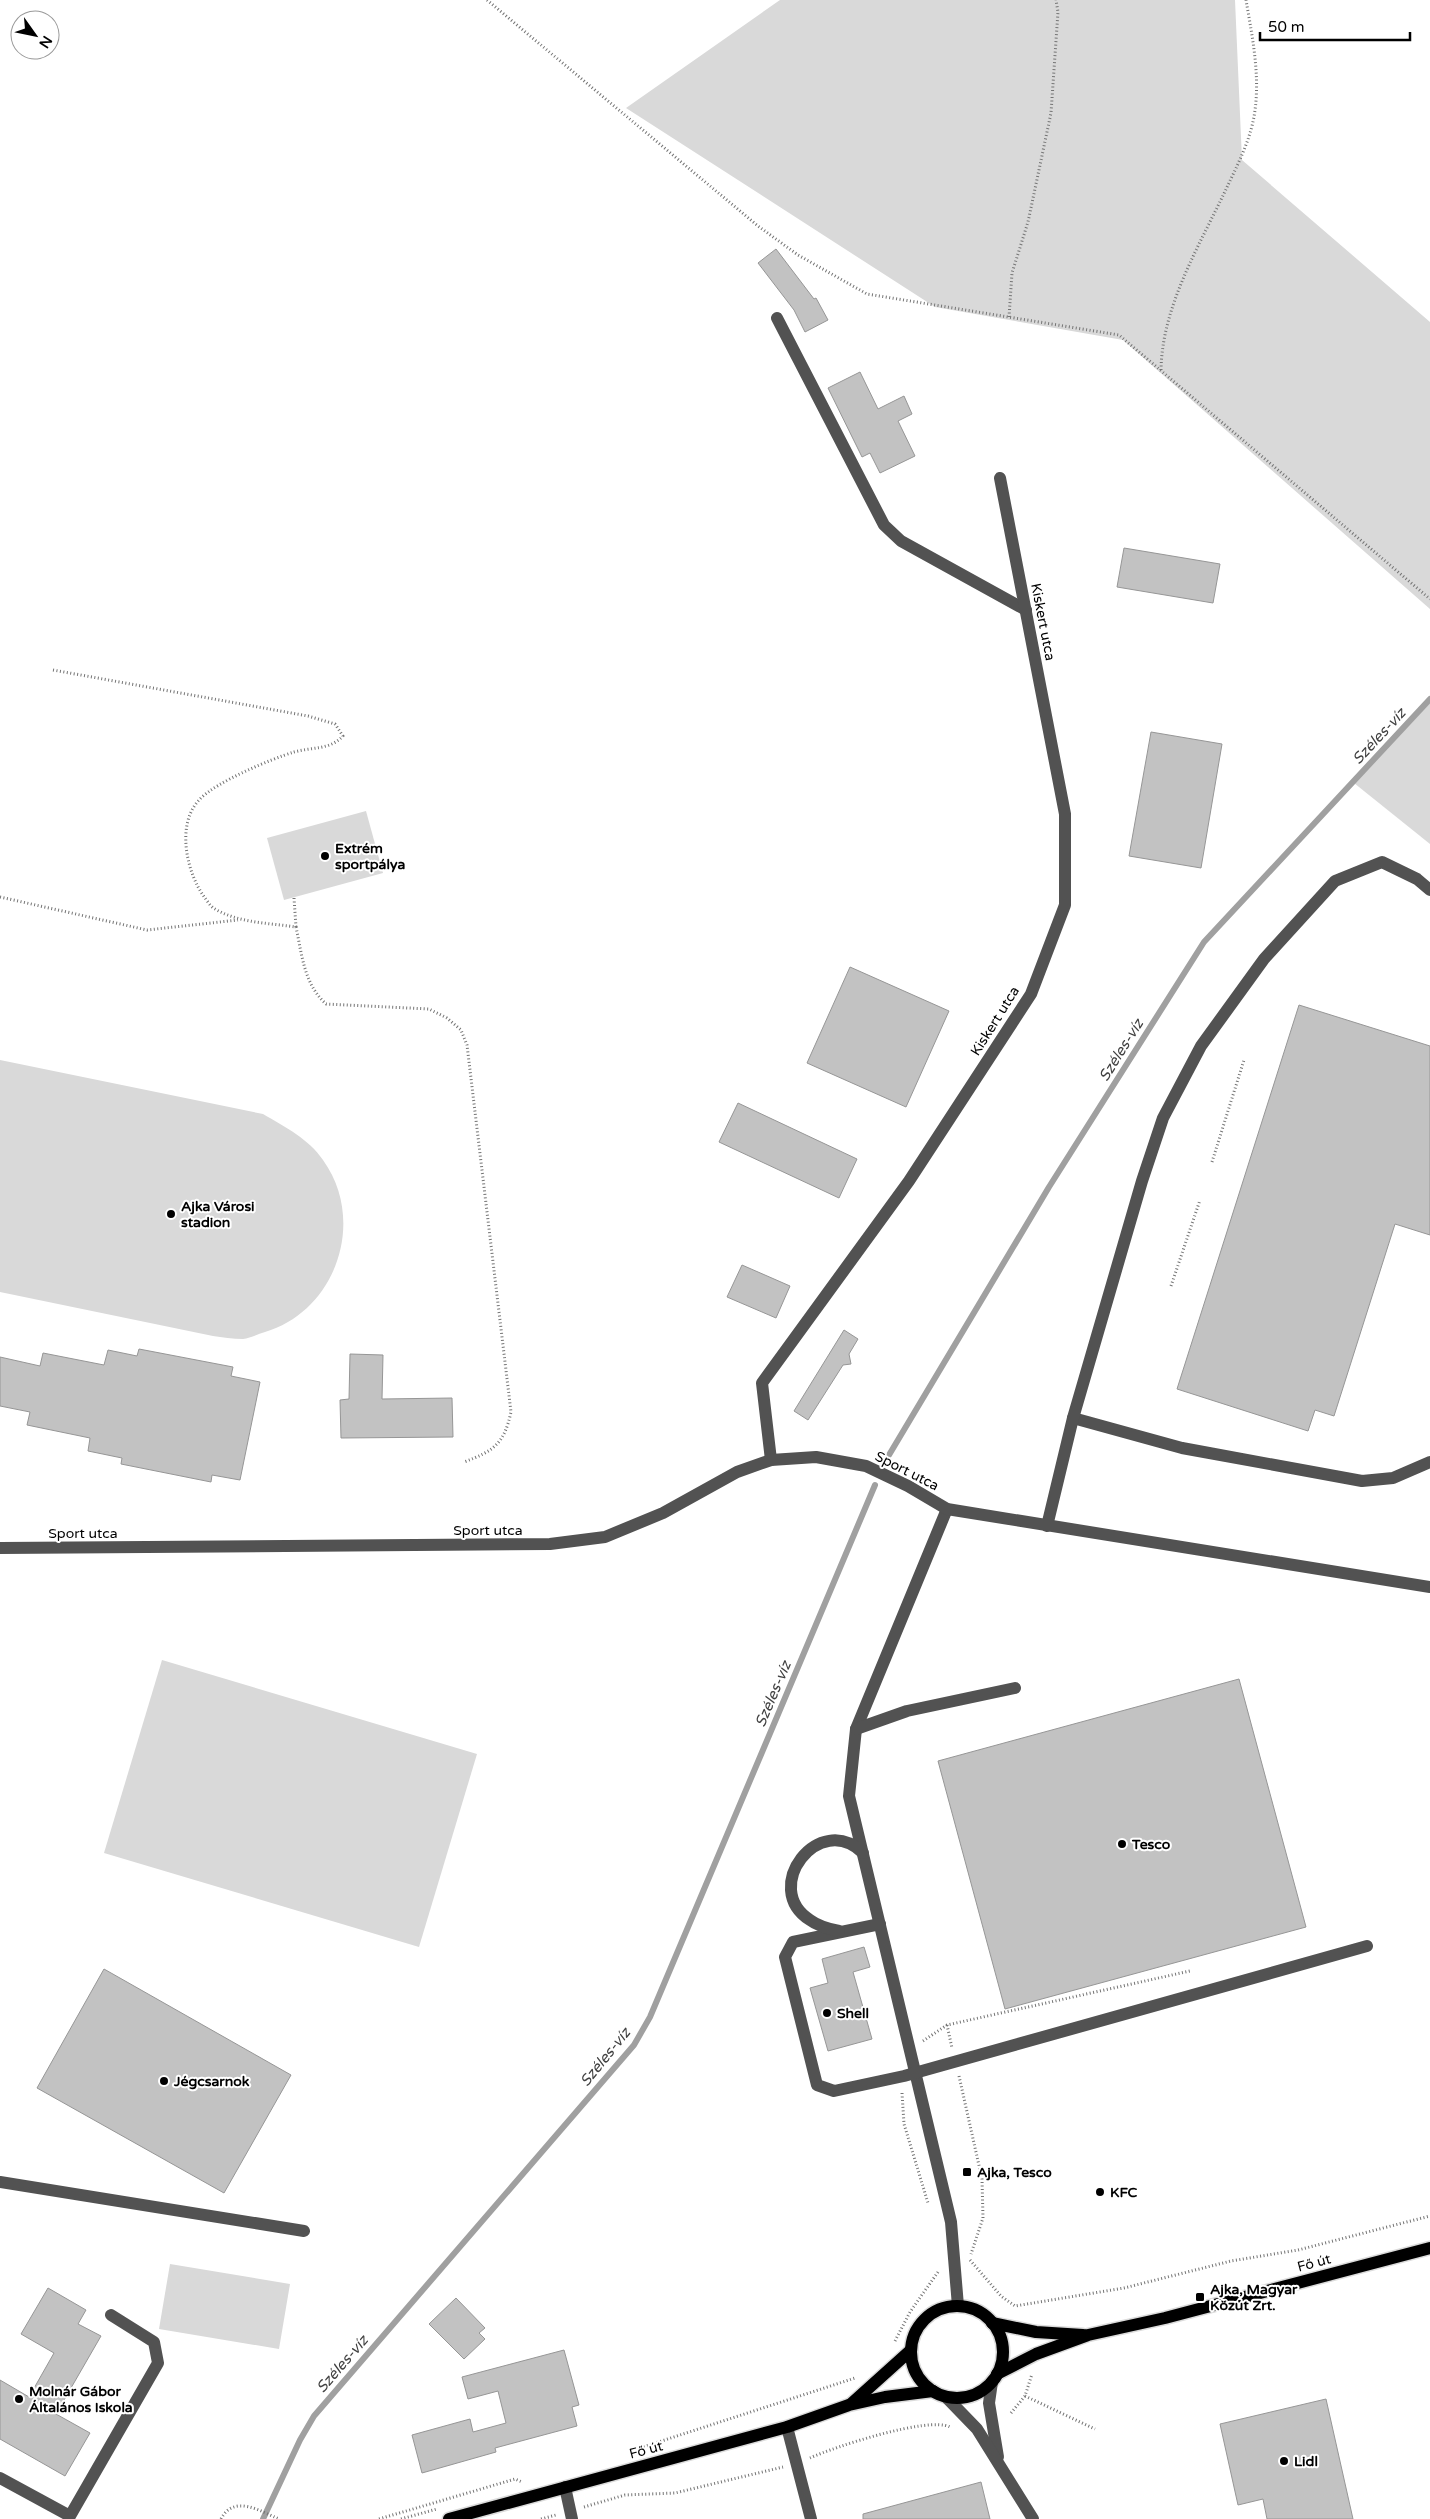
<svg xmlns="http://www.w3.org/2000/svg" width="1430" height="2519" font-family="'Varela Round',sans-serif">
<rect width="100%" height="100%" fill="#fff"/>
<!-- green -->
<g fill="#d9d9d9">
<path d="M780,0H1235L1242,160L1430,322V609L1123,340L935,307L626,108Z"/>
<path d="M1430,703V844L1354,783Z"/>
<path d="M366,811L383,873L284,900L267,838Z"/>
<path d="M0,1060L263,1114C285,1127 309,1139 323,1160C367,1221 336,1311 265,1332C258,1334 250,1338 243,1339C233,1339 222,1337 213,1336L0,1292Z"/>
<path d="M162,1660L477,1754L419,1947L104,1853Z"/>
<path d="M170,2264L290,2284L279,2349L159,2329Z"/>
</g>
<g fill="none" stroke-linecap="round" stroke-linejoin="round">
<!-- stream -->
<g stroke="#a0a0a0" stroke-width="6">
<path d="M889,1455L1049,1187L1204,942L1430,699"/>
<path d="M263,2519L300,2440L314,2416L634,2045L650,2017L875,1485"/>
</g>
</g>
<!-- building -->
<g fill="#c2c2c2" stroke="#969696">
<path d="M776,249L814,299L816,298L828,320L805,332L794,310L758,263Z"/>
<path d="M860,372L878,409L904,396L912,414L898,421L915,456L880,473L870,453L862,457L828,388Z"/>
<path d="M1124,548L1220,564L1213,603L1117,587Z"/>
<path d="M1151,732L1222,744L1201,868L1129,856Z"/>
<path d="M850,967L949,1011L906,1107L807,1063Z"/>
<path d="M1299,1005L1430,1046V1235L1395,1224L1334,1416L1315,1410L1308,1431L1177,1389Z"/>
<path d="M738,1103L857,1159L839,1198L719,1142Z"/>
<path d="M742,1265L790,1286L776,1318L727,1297Z"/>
<path d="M844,1330L858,1339L849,1354L851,1364L843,1365L808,1420L794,1411Z"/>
<path d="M139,1349L233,1367L231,1376L260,1382L240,1480L212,1475L211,1482L121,1464L122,1458L88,1451L90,1438L27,1425L30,1412L0,1406V1357L40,1366L43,1353L104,1365L108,1350L137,1356Z"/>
<path d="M350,1354L383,1355L382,1399L452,1398L453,1437L341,1438L340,1400L349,1399Z"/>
<path d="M1239,1679L1306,1927L1005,2009L938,1761Z"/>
<path d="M864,1947L870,1967L853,1972L872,2039L828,2051L810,1988L828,1983L822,1959Z"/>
<path d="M104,1969L291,2075L224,2193L37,2088Z"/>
<path d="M48,2288L86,2310L78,2324L101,2336L56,2414L90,2433L65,2476L0,2439V2380L29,2397L54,2353L21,2334Z"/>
<path d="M456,2298L485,2328L479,2333L485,2339L464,2359L429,2324Z"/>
<path d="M564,2350L579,2405L572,2407L577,2426L495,2448L496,2452L422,2473L412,2435L470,2419L473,2432L506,2423L498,2391L468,2399L462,2377Z"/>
<path d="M1326,2399L1353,2519H1267L1263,2499L1238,2505L1220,2424Z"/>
<path d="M981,2482L990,2519H863V2514Z"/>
</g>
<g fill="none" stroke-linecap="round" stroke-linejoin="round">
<!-- major casing -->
<g stroke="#dbdbdb" stroke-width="15">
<g id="major">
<circle cx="957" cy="2352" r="46"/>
<path d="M992,2323L1036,2332L1083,2335"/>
<path d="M997,2374L1036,2354L1088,2335L1165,2318L1430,2248"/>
<path d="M851,2404L911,2350"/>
<path d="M449,2519L787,2427L849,2405L885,2397L933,2391"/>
</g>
</g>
<!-- path -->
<g stroke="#747474" stroke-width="3" stroke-dasharray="1 2.5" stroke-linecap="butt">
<path d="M487,0L758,226L798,255L867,294L1119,335L1430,599"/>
<path d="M1009,317L1012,273L1028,222L1051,113L1058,12L1056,0"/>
<path d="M1161,370C1162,305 1201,243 1228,185C1239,162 1252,136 1255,110C1260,74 1252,35 1246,0"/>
<path d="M53,670L308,716L335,724L343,736C330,750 312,747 294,752C271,759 216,782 200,799C175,824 187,874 205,898C208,902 211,907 215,909C239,923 269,923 296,927C302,955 304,984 326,1004L429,1009L447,1018L461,1030L467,1045L511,1412C504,1444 494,1451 464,1462"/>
<path d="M0,897L147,930L238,920"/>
<path d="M294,898L296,927"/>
<path d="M1212,1162L1244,1060"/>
<path d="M1171,1286L1200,1200"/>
<path d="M947,2025L952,2048"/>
<path d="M923,2041L947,2025L1190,1971"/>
<path d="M959,2076L982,2179L983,2218L971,2254"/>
<path d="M902,2093L904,2124L928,2203"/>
<path d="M970,2260L1001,2296L1015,2306L1124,2288L1231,2261L1298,2250L1430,2216"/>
<path d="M895,2341L910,2312L938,2272"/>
<path d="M1025,2396L1095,2429"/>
<path d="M1011,2413L1025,2396L1032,2374"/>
<path d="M637,2449L855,2378"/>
<path d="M810,2458C834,2447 928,2416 950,2427"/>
<path d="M584,2507L625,2495L675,2493L783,2467"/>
<path d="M221,2519C234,2494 260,2511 279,2519"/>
<path d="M379,2519L515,2479L522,2482"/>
<path d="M401,2519L437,2509"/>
<path d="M541,2519L556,2515"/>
</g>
<!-- minor -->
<g stroke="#525252" stroke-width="12">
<path d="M777,318L884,525L901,541L1026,610"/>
<path d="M1073,1418L1182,1448L1362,1481L1393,1478L1430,1462"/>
<path d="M771,1460L762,1383L909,1181L1031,994L1065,905V814L1000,478"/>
<path d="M947,1509L856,1729L849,1796L951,2222L958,2306"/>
<path d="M1047,1526L1073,1418L1142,1181L1163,1118L1201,1046L1264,959L1335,881L1382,862L1417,879L1430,890"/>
<path d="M0,1548L550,1544L605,1537L663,1513L737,1472L771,1460L816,1457L866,1466L908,1486L947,1509L1430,1587"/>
<path d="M856,1729L907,1711L1015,1688"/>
<path d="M880,1924L793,1942L785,1957L817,2085L834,2091L904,2076L1367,1946"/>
<path d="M839,1931C829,1929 818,1926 810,1920C760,1888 819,1810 863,1853"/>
<path d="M0,2182L304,2231"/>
<path d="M992,2382L989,2403L998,2457"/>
<path d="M946,2397L977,2429L1033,2519"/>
<path d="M787,2427L811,2519"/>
<path d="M0,2478L70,2516L158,2363L154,2342L111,2315"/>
<path d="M565,2487L572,2519"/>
</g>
<!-- major -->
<use href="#major" stroke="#000" stroke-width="12"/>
</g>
<!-- markers -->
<g fill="#000" stroke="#fff" stroke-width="2">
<circle cx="325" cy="856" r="5"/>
<circle cx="171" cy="1214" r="5"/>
<circle cx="1122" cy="1844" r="5"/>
<circle cx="827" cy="2013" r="5"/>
<circle cx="164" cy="2081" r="5"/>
<rect x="962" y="2167" width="10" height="10" rx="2.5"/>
<circle cx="1100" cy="2192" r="5"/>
<rect x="1195" y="2292" width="10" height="10" rx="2.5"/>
<circle cx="19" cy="2399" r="5"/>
<circle cx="1284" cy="2461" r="5"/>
</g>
<g text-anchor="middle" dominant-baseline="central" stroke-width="4" stroke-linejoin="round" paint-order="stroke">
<!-- street labels -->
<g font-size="14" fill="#000" stroke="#fff">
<text transform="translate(1043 622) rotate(79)">Kiskert utca</text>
<text transform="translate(995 1021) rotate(-58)">Kiskert utca</text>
<text transform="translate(907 1471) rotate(27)">Sport utca</text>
<text x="488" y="1530">Sport utca</text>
<text x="83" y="1533">Sport utca</text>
<text transform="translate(1314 2263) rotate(-15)">Fő út</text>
<text transform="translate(646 2450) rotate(-15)">Fő út</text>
</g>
<!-- poi labels -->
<g font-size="14" font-weight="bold" fill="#000" stroke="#fff" text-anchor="start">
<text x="335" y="848">Extrém<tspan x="335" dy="16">sportpálya</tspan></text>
<text x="181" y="1206">Ajka Városi<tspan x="181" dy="16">stadion</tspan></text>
<text x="1132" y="1844">Tesco</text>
<text x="837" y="2013">Shell</text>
<text x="174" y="2081">Jégcsarnok</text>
<text x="977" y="2172">Ajka, Tesco</text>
<text x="1110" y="2192">KFC</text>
<text x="1210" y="2289">Ajka, Magyar<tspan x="1210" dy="16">Közút Zrt.</tspan></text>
<text x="29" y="2391">Molnár Gábor<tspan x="29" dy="16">Általános Iskola</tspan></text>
<text x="1294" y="2461">Lidl</text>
</g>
<!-- water labels -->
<g font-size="15" font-style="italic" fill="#414141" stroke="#fff">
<text transform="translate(1379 736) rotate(-47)">Széles-víz</text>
<text transform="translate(1121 1050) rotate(-58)">Széles-víz</text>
<text transform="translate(773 1694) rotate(-67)">Széles-víz</text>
<text transform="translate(605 2057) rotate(-51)">Széles-víz</text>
<text transform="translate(342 2364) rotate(-49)">Széles-víz</text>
</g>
</g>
<!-- north arrow -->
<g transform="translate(35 35) rotate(123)"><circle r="24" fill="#ffffff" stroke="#999999"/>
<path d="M0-4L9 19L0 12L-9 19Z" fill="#000000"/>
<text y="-8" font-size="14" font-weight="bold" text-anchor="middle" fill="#000000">N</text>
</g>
<!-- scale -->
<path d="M1260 32v8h150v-8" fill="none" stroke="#000000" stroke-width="2.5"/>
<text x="1268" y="32" font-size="15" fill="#000000" stroke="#ffffff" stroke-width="4" paint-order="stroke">50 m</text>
</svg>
